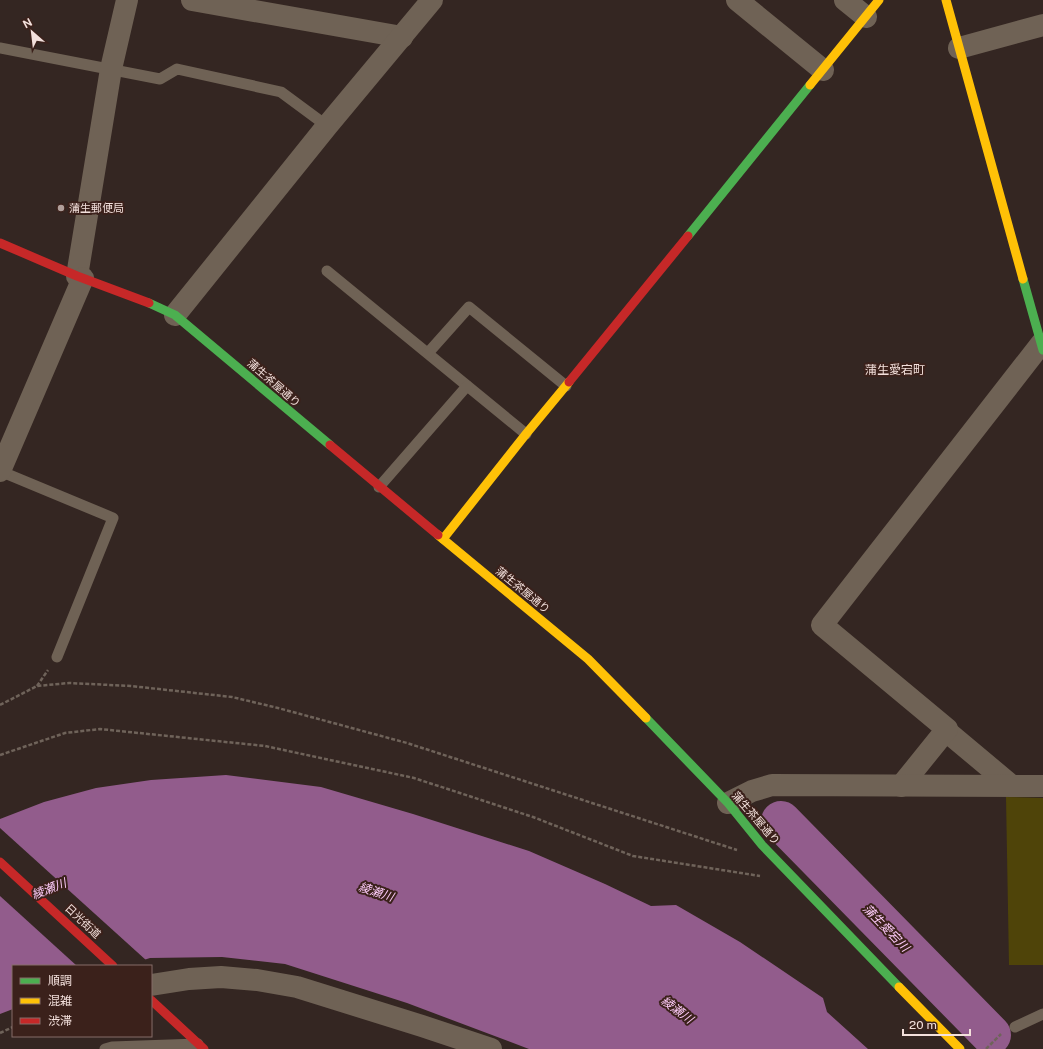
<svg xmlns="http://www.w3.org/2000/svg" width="1043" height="1049" font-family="'Public Sans','Noto Sans JP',sans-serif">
<rect width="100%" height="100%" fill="#342622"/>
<!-- green -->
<path fill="#4f4409" d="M1006,797L1043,798V965H1009Z"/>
<!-- water -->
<path fill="#925c8c" d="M226,775L321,787L413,814L529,851L605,884L651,906L676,905L740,942L823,998L827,1012L868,1049H529L407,1003L285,964L222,957L150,958L125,966H13V1009L0,1014V819L44,802L96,788L151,780Z"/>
<!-- pier -->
<path fill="#342622" d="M0,828L147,961L131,966H77L0,896Z"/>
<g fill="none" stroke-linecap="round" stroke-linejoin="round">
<!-- river -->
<path stroke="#925c8c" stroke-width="40" d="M781,821L991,1035"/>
<!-- path -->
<g stroke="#6f635a" stroke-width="2.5" stroke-dasharray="4 2" stroke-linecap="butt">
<path d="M37,686L48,670"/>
<path d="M0,705L37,686L69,683L131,686L232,697L278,708L407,743L737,850"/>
<path d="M0,755L65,733L100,729L265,746L414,778L533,817L633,856L760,876"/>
<path d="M0,1033L13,1027"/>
<path d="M986,1049L1001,1034"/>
</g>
<!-- lane -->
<g stroke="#6f6255" stroke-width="11">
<path d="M0,48L160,79L177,69L281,92L327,126"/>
<path d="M327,271L526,434"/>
<path d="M428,353L469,307L566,386"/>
<path d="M0,471L113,518L57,657"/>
<path d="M379,487L467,386"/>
<path d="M1015,1027L1043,1014"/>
<path d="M105,1049L112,1047L198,1044"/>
</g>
<!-- street -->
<g stroke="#6f6255" stroke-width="22">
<path d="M192,0L402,37"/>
<path d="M737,0L823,70"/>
<path d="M845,0L866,17"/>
<path d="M959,48L1043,25"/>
<path d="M77,276L111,69L127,0"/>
<path d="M175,315L327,126L432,0"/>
<path d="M0,471L83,278"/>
<path d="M945,730L1012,786"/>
<path d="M901,786L947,729L822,625L1041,344"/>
<path d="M728,803L752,791L772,785L1043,786"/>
<path d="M151,985L189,979L221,977L257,980L297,987L422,1026L491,1049"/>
</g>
<!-- fast -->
<g stroke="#4caf50" stroke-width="9">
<path d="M688,236L810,85"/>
<path d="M1023,279L1043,350"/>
<path d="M149,303L175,315L330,445"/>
<path d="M646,718L728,803L762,845L899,987"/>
</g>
<!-- slow -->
<g stroke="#ffc107" stroke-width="9">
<path d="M946,0L1023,279"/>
<path d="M810,85L879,0"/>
<path d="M438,535L588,659L646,718"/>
<path d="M443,539L526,434L569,382"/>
<path d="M899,987L960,1049"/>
</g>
<!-- jam -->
<g stroke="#c62828" stroke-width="9">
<path d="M0,243L77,276L149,303"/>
<path d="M569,382L688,236"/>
<path d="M330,445L438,535"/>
<path d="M0,862L113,966"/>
<path d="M151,1000L204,1049"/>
</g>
</g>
<!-- markers -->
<circle fill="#b09f9b" stroke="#3b211b" stroke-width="1.5" cx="61" cy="208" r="4"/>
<g text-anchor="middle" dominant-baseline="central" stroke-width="4" stroke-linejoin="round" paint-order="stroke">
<!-- poi labels -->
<g font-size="11" fill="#f3e0dc" stroke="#3b211b" text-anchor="start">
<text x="69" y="208">蒲生郵便局</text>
</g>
<!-- street labels -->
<g font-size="11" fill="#f3e0dc" stroke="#3b211b">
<text transform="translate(274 383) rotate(41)">蒲生茶屋通り</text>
<text transform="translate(523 590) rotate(39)">蒲生茶屋通り</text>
<text transform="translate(756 818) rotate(49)">蒲生茶屋通り</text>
<text transform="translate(83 921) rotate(43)">日光街道</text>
</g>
<!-- neighbourhood labels -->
<g font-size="12" fill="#f3e0dc" stroke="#3b211b">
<text x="895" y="370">蒲生愛宕町</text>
</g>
<!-- water labels -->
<g font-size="12" font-style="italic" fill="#fdcbf9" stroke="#3b211b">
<text transform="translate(49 889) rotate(-21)">綾瀬川</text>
<text transform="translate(376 892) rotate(18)">綾瀬川</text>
<text transform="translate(886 928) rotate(46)">蒲生愛宕川</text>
<text transform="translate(677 1010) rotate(37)">綾瀬川</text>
</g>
</g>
<!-- legend -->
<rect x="12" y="965" width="140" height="72" fill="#3b211b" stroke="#856d68"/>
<rect x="20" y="978" width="20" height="6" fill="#4caf50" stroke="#856d68"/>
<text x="48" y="985" font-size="12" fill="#f3e0dc">順調</text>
<rect x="20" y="998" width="20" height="6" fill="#ffc107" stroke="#856d68"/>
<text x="48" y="1005" font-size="12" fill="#f3e0dc">混雑</text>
<rect x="20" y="1018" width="20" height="6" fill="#c62828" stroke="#856d68"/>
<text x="48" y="1025" font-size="12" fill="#f3e0dc">渋滞</text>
<!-- north arrow -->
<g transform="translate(32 32) rotate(332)" stroke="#3b211b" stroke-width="3" paint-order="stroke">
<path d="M0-3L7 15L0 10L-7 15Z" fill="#f3e0dc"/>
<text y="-6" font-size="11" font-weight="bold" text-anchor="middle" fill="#f3e0dc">N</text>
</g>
<!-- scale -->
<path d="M903 1029v6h67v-6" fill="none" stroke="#f3e0dc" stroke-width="2"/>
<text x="909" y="1029" font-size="12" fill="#f3e0dc" stroke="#3b211b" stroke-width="3" paint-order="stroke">20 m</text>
</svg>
